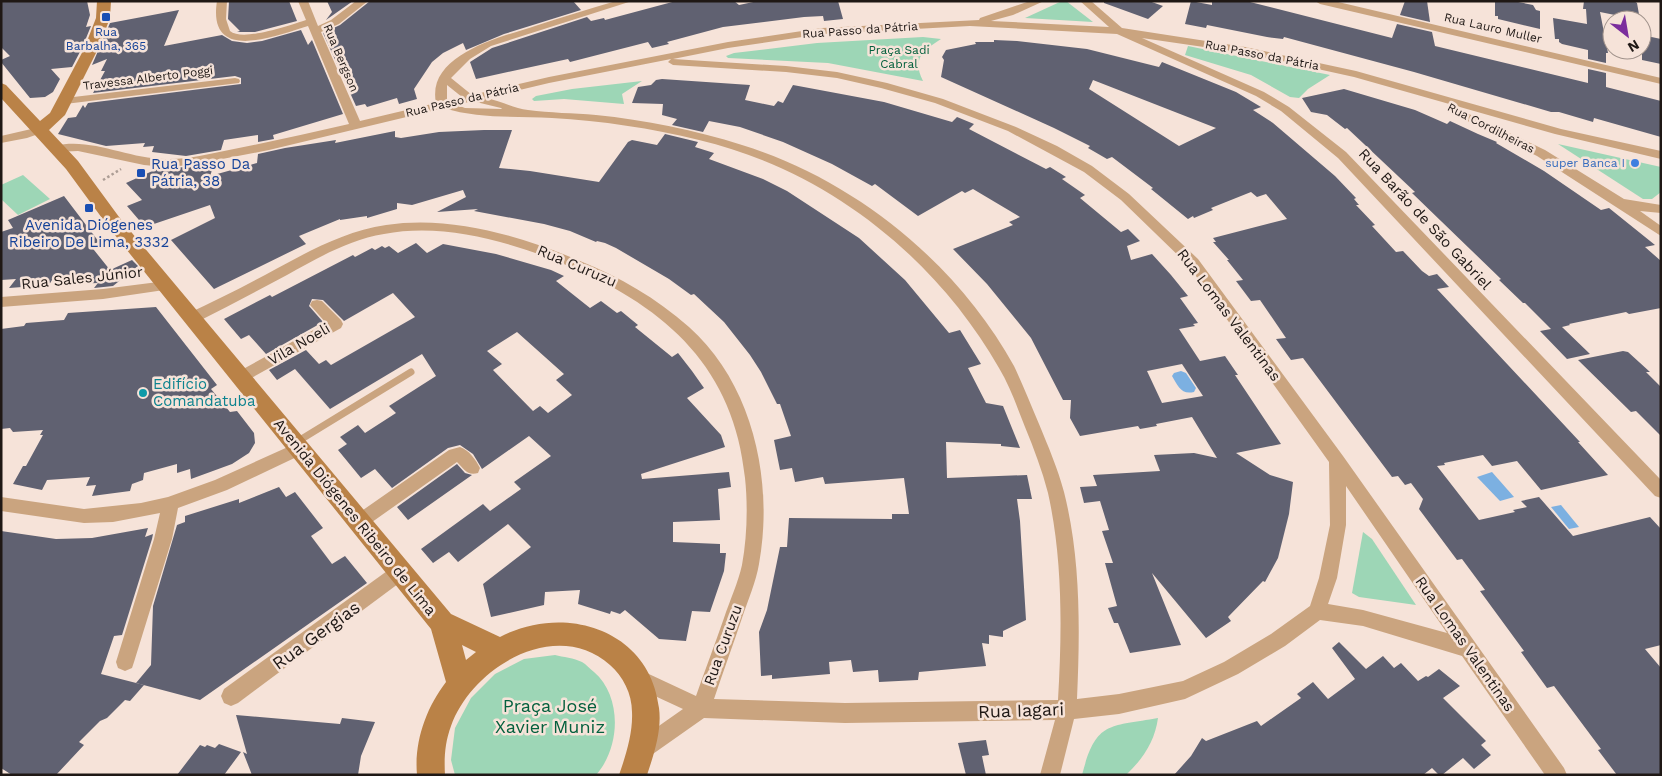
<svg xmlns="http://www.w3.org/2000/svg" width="1662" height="776" font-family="'Work Sans',sans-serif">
<rect width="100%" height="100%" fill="#f6e3d9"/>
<!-- green -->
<g fill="#9dd6b6">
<path d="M1062,1H1066L1093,22L1025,18Z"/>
<path d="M923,37L941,39C922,51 912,59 923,81L828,63L728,58L726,56L734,53L817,43Z"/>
<path d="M1188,46L1330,75L1308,89L1299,98L1290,97L1251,75L1185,55Z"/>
<path d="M642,81L622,94L624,104L564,99L534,101L532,99L536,96L572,89Z"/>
<path d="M1558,144L1661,167V192L1652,199H1643Z"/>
<path d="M23,175L50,199L18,215L1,199V185Z"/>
<path d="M1363,532L1372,539L1416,605L1359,597L1352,593Z"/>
<path d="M555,655C563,657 574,658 582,662C586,664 590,669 594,672C622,696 621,747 596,775H455L451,760L455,728L471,698L495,674L524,659Z"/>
<path d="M1158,718C1155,741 1143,759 1126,775H1082C1096,721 1108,727 1158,718Z"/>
</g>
<!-- water -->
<g fill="#7cb0e1">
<path d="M1181,371L1186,373L1196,388L1194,392C1181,395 1178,386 1172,376L1174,373Z"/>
<path d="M1492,472L1514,497L1500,501L1477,477Z"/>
<path d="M1561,505L1579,527L1569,529L1551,507Z"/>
</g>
<!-- building -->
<g fill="#606171" fill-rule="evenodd">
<path d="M1,1H87L90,15L86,27L91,26L82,48L72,67L51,69L60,79L53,92L45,97L30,98L1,62V60L10,56L1,47Z"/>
<path d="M229,1H289L297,21L255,32H237L240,31L228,19Z"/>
<path d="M327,1H353L326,20L332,12Z"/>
<path d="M370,1H573L581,10L504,34L466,50L463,43L443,53L432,62L414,89L417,99L399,104L397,98L367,107L365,104L356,106L323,33L340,25Z"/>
<path d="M676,1H734L739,5L758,1H838L843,19L824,21L823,16L804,17L723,27L667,42L669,44L652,48L648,42L570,62L568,59L476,79L470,62L492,48L587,17L591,21L604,18L605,20Z"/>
<path d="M1104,1H1149L1163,6L1148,19L1104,3Z"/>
<path d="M1191,1L1212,5V1H1246L1392,38L1397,24L1432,32L1435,46L1588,83V69L1606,73V87L1661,101V137L1594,118L1593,122L1559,112H1551L1414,72L1284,37L1283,39L1267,37L1207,25L1206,28L1185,24Z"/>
<path d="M1405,1H1427L1430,22L1400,15Z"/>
<path d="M1495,1H1513L1533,5L1536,10L1540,11V29L1498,19V16H1495Z"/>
<path d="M1584,1H1634L1637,3L1640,20L1600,12L1608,53H1606V63L1588,59V50L1562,44L1559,42V39H1555L1553,18L1587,24L1586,9H1583Z"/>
<path d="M179,10L164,46L222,35L232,41L247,43L262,41L301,30L308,45L312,40L343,114L273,135L274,139L258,142V135L224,140L221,150L186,156L152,152L154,146L143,147L145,143L106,146L58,134L68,118L76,117L83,105L85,108L88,103L241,84V78L235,76L93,93L105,71H101L107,59L92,65L110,23Z"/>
<path d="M1642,35L1661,39V64L1642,60Z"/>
<path d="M994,40L1017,41L1087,49L1159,67L1162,62L1236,92L1261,107L1253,110L1273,123L1335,176L1356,198L1354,199L1359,205H1356L1375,225L1372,226L1396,252L1403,251L1422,271L1429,276L1437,274L1449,287L1437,289L1580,442H1578L1608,475L1541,490L1517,461L1492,466L1483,455L1444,463L1445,465L1437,466L1479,520L1515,512L1513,510L1527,507L1521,501L1539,497L1573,536L1650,517L1661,529V645L1645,649L1661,668V775H1617L1598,750L1601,749L1554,686L1547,688L1521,652L1524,651L1480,591L1485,590L1462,559L1457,560L1419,509L1423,499L1411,483L1405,485L1398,476L1392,477L1303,358L1291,360L1276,339L1286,338L1260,300L1251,301L1236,281L1243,280L1227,260H1229L1213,242H1216L1213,238L1287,219L1266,194L1257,197L1251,192L1211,208L1213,210L1194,218L1193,216L1188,219L1151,189L1153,188L1112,157L1107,159L1088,148L1090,146L1054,128L941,77L944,60L942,57L946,50L976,44L975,42H994ZM1093,80L1216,128L1179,146L1089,89Z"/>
<path d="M662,79L750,85L745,100L774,106L778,101L783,103L793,85L884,102L952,122L957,117L974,124L969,129L1046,169L1050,167L1066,177L1062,179L1085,195L1080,198L1121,232L1128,229L1140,241L1127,246L1131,260L1152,254L1171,275L1188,296L1180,298L1198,323L1193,324L1195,326L1179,329L1200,361L1225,356L1238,375H1235L1281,444L1236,453L1270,475L1293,482L1289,514L1278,558L1265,582L1263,581L1228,617L1231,621L1206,638L1152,573L1181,645L1130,653L1118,623H1114L1108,608L1117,606L1105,563H1113L1102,531L1109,530L1100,501L1084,503L1080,487L1097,486L1093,475L1160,471L1154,455L1194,453L1217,458L1192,417L1156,424L1157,426L1140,429L1138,426L1080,436L1070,418L1071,400H1063L1031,338L987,284L953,249L1013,225L1009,222L1020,217L973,189L965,193L962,191L918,216L875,184L872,186L832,164L783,142L740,127L709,121L703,132L672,125L677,119L662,115L663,104L632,103L638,87L651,85L656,80ZM1182,364L1203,396L1162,403L1147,371Z"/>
<path d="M1344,89L1415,110L1447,124L1450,121L1478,134L1497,142L1496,143L1544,171L1601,210L1609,208L1655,245L1645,247L1661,261V308L1629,314L1626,312L1569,324L1570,325L1562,327L1590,354L1567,359L1540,331L1551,329L1525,303H1523L1499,280L1501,279L1412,193L1415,192L1347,128L1345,129L1327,115L1311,112L1302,98Z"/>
<path d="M484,130H512L499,168L530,171L599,182L628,142L632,140L657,145L665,134L698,142L695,147L714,153L709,159L763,179L787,191L859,238L905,280L949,333L960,330L981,364L968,368L986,403L1003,406L1020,448L1001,446V444L946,442L947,478L1027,475L1032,499H1017L1020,521L1026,620L1003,631V637L989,635V644L982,643L986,666L919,672L918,680L879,682L878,670L853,672L851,660L829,662L830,674L772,679V675L761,676L759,632L767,610L780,547H787L789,518L892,519V514H909L904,478L825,484L823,477L795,482L792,468L780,470L774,440L791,436L780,404H777L761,372L750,355L724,322L694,294L691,295L669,279L616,248L605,243L597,241L596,242L570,231L544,224L474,211L478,209L437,212L466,197L463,190L412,205L397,203V209L367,218V216L340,220V219L299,236L306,244L214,289L171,240L215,218L210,205L145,227L127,206L142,200L126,183L159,168L191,167L215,162L210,176L257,163L258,154L285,148L336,140L335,143L395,131V137L401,138L439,132Z"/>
<path d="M64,196L99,242L90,245L110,270L132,260L138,266L113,286L94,288L98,283L71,284L68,280H52L49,285L9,288L16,279L1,280V232L13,228L8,220Z"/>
<path d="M416,243L427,253L443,244L496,254L551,270L564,276L556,281L590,308L601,301L617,313L621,311L638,325L635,327L672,357L678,353L692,371L704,388L687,398L721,435L725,447L641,474L642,479L729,472L731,487L718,489L720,520L673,522V542L720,544V553H726L724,571L710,612L692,611L686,641L659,639L625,610L620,614L611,611L610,614L578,604L580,590L545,592L544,605L491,617L483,584L531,547L508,524L458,562L449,552L433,563L421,549L483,504L490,511L521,489L514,482L551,456L529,436L482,469L473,454L460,445L448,448L392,488L375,469L361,478L338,450L347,444L340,437L358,425L365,433L396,413L389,406L436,376L422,354L330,409L295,369L277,380L269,370L306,350L319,364L326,360L331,365L415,317L393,293L344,321L323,300L312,299L309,306L323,322L266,354L249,335L241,339L224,319L270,295L272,297L353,255L355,257L372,248L375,250L382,246L385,248L389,246L398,253ZM517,332L564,374L556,380L572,395L548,413L540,406L533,411L493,370L502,364L487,351Z"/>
<path d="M156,307L217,385L211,389L230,412L237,411L254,433L255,443L249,453L232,464L191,479L190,469L177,473V464L144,473L143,480L132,484L130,491L92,496L96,485L86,486L90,477L47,480L42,490L13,484L23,466H26L43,435H40L43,430L13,432L10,428L1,429V329L24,326L26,323L64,320L68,313Z"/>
<path d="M1623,351L1628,352L1650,372H1646L1661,387V436L1636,411L1631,412L1578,360Z"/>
<path d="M457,464L465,473L472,475L408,520L397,507Z"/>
<path d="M279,487L286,497L295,492L323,528L311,536L332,564L345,556L367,583L200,700L136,683L151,665L153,606L177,525L185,522V516L239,499V503Z"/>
<path d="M148,528L145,537L153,534L152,539L122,635L114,636L101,674L144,685L130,701L125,700L107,718L100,721L79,742L84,745L56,775H12L1,768V531L56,539L92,538Z"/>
<path d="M1339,642L1366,669L1383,656L1394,668L1401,663L1418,681L1426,676L1428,677L1439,669L1460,686L1443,698L1486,741L1481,745L1491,755L1474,769L1463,758L1442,775H1439L1432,768L1423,775H1174L1191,756L1202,738L1206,741L1257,721L1261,726L1301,698L1297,694L1313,682L1328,699L1355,679L1332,648Z"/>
<path d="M236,715L340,724L342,718L375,722L361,756L358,775H252L243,752L247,754Z"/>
<path d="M986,740L989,755L982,756L986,775H966L958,743Z"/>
<path d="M219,744L241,752L224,775H177L200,745L205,747L207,745L215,748Z"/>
</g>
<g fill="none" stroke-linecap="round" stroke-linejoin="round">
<!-- path -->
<path stroke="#ac9d95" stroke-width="2.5" stroke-dasharray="2.5 2.5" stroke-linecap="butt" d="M103,180L121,169"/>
<!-- lane -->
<path stroke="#caa47f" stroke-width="7" d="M295,443L411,372"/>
<!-- street -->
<g fill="#caa47f" fill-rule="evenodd">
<path d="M217,1H227L226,19L230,31C243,42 290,25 306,20L298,1H308L318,26L331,20L356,1H368L339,24L321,32L360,121L436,103C426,54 502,37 535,26C562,17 589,9 616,1H632L491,46L470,59L451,78L472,95L549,77L728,42L822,28L979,20L980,18L1030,1H1044L1013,15L991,21L1109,27L1080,1H1091L1122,28L1245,47L1356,71L1561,129L1661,151V159L1555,134L1354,77L1245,53L1142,38L1264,92L1289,107L1346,152L1661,480V498L1655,496L1338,158L1281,111L1256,96L1117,34L970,26L822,34L728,48L673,59L786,66L837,72L887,83L943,99L1016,127L1057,146L1092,166L1129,194L1198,259L1343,456L1564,768L1567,775H1545L1462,656L1363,626L1320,620L1285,646L1238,674L1185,699L1119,714L1074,719L1060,775H1040L1055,720L845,723L704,718L650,756L643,759L636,756L633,749L636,742L683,709L629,684L627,677L629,670L636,668L696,696C705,670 715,644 724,618C730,600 738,583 742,565C747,538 748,506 745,478C734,369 668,309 571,267C514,243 446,222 384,234C348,240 318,258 287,275C257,291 227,307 197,322H187L185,318L187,314C217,300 247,285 276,269C311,250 346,231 386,225C451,215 521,236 580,261C620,277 656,298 689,327C753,384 774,481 759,564C756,582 748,600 742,618C733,645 723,672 714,699L845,703L1058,700C1062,632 1063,560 1048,493C1042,470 1034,449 1025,427C1017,407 1010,386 999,368C935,256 826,170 699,140C651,128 602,121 552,118C516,116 478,119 444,108L269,150L191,165L165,167L144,165L78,151L55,152L53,149L55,146C91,137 128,159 165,159C186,160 208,154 229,150C269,142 309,133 349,124L308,26C275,36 207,64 217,1ZM671,59L668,62L673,65L786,72L837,78L881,88L935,103L1008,131L1084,172L1121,200L1188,265L1329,462L1330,525L1319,578L1310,606L1271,634L1224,662L1183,681L1119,694L1077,699C1080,631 1081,559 1064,492C1058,469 1048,446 1039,424C1031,405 1023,385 1014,366C957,263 855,180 742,145C695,130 645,120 596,115C573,113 550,113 528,110C514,108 500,101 486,98L549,83ZM447,85L462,97L447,101ZM472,101L501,108L502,109L465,108L457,105ZM1346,486L1447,633L1363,610L1328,604L1337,578L1346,525Z"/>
<path d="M1315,1H1334L1661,78V84L1320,4Z"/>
<path d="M235,78L239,79L240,81L239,83L65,104L59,101L65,98Z"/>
<path d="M1452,106L1545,150L1624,199L1661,205V213L1640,211L1661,226V236L1537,156L1448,111L1446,109L1448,107Z"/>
<path d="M40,127L46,130L44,132L27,138L1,143V136Z"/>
<path d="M166,281L171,283L173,286L171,289L103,299L1,307V297L103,289Z"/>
<path d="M317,300L322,301L341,320L343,324L341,328L246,381L241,383L236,381L234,377L236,373L326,323L310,305L312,301Z"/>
<path d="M299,442L305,443L307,448L305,453L227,490L178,508L172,539L134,662L132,668L125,671L118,668L116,662L154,539L160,513L113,522L84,523L1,511V497L84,509L141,503L168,497L215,480Z"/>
<path d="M460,447C469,450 476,460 480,468L478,473C467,476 464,469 457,462L365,527L359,529L353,527L351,522L353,517L449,450Z"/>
<path d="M400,564L406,566L409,572L406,578L238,703L231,706L224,703L221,696L224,689L394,566Z"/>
</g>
<!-- secondary -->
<path fill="#ba8247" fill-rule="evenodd" d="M97,1H111L110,18L98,49L65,115L49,130L78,161L122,221L451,614L500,637C564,603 650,629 659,708C662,730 654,754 647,775H619C626,755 633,733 632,712C632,694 623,676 610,665C556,617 472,667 451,726C445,742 444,758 445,775H417C414,742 426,708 446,682L431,629L110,229L66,169L1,98V83L6,85L40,121L50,113L84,49L96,18ZM462,645L476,652L466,660Z"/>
</g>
<!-- markers -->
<g fill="#1a4fb4" stroke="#f6e3d9" stroke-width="2">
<rect x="101" y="12" width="10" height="10" rx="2.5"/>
<rect x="136" y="168" width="10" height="10" rx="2.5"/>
<rect x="84" y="203" width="10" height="10" rx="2.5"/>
</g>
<circle fill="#3f7fe0" stroke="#f6e3d9" stroke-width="2" cx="1635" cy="163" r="5"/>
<circle fill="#0f9aa8" stroke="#f6e3d9" stroke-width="2" cx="143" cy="393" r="5"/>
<g text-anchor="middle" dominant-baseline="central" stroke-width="5" stroke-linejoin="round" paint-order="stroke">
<!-- far-street labels -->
<g font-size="12" fill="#1f1815" stroke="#f6e3d9">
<text transform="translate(1493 28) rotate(13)">Rua Lauro Muller</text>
<text transform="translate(860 30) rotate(-4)">Rua Passo da Pátria</text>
<text transform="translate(1262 55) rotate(11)">Rua Passo da Pátria</text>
<text transform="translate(341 58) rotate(67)">Rua Bergson</text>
<text transform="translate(148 78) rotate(-7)">Travessa Alberto Poggi</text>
<text transform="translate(462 100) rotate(-13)">Rua Passo da Pátria</text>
<text transform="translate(1491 128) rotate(27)">Rua Cordilheiras</text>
</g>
<!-- far-transit labels -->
<g font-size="12" fill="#164399" stroke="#f6e3d9">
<text x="106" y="32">Rua<tspan x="106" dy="14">Barbalha, 365</tspan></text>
</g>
<!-- far-park labels -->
<g font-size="12" fill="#04603d" stroke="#f6e3d9">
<text x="899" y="50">Praça Sadi<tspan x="899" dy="14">Cabral</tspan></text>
</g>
<!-- far-shop labels -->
<g font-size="12" fill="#366cbe" stroke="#f6e3d9" text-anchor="end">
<text x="1625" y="163">super Banca I</text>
</g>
<!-- transit labels -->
<g font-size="15" fill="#164399" stroke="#f6e3d9" text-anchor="start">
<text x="151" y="164">Rua Passo Da<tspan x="151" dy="17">Pátria, 38</tspan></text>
<text x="89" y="225" text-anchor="middle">Avenida Diógenes<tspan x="89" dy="17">Ribeiro De Lima, 3332</tspan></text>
</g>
<!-- street labels -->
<g font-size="15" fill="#1f1815" stroke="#f6e3d9">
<text transform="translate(1425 219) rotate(47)">Rua Barão de São Gabriel</text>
<text transform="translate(577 266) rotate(23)">Rua Curuzu</text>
<text transform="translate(82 278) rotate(-6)">Rua Sales Júnior</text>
<text transform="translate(1229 315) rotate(53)">Rua Lomas Valentinas</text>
<text transform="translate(299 344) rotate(-30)">Vila Noeli</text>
<text transform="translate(355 517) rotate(51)">Avenida Diógenes Ribeiro de Lima</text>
<text transform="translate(1465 644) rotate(55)">Rua Lomas Valentinas</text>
<text transform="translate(723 645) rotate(-70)">Rua Curuzu</text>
</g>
<!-- culture labels -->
<g font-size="15" fill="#0d838f" stroke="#f6e3d9" text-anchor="start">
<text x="153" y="384">Edifício<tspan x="153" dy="17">Comandatuba</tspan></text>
</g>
<!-- near-street labels -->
<g font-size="18" fill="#1f1815" stroke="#f6e3d9">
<text transform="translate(316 635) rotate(-36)">Rua Gergias</text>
<text transform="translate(1021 710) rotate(-2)">Rua Iagari</text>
</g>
<!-- near-park labels -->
<g font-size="18" fill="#04603d" stroke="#f6e3d9">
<text x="550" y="705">Praça José<tspan x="550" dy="21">Xavier Muniz</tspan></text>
</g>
</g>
<!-- border -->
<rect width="1662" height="776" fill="none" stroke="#1f1815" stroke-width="5"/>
<!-- north arrow -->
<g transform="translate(1627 35) rotate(149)"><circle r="24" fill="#f6e3d9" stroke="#a0928b"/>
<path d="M0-4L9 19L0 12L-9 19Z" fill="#7c2d9d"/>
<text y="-8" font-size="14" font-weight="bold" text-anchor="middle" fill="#1f1815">N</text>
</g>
</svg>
